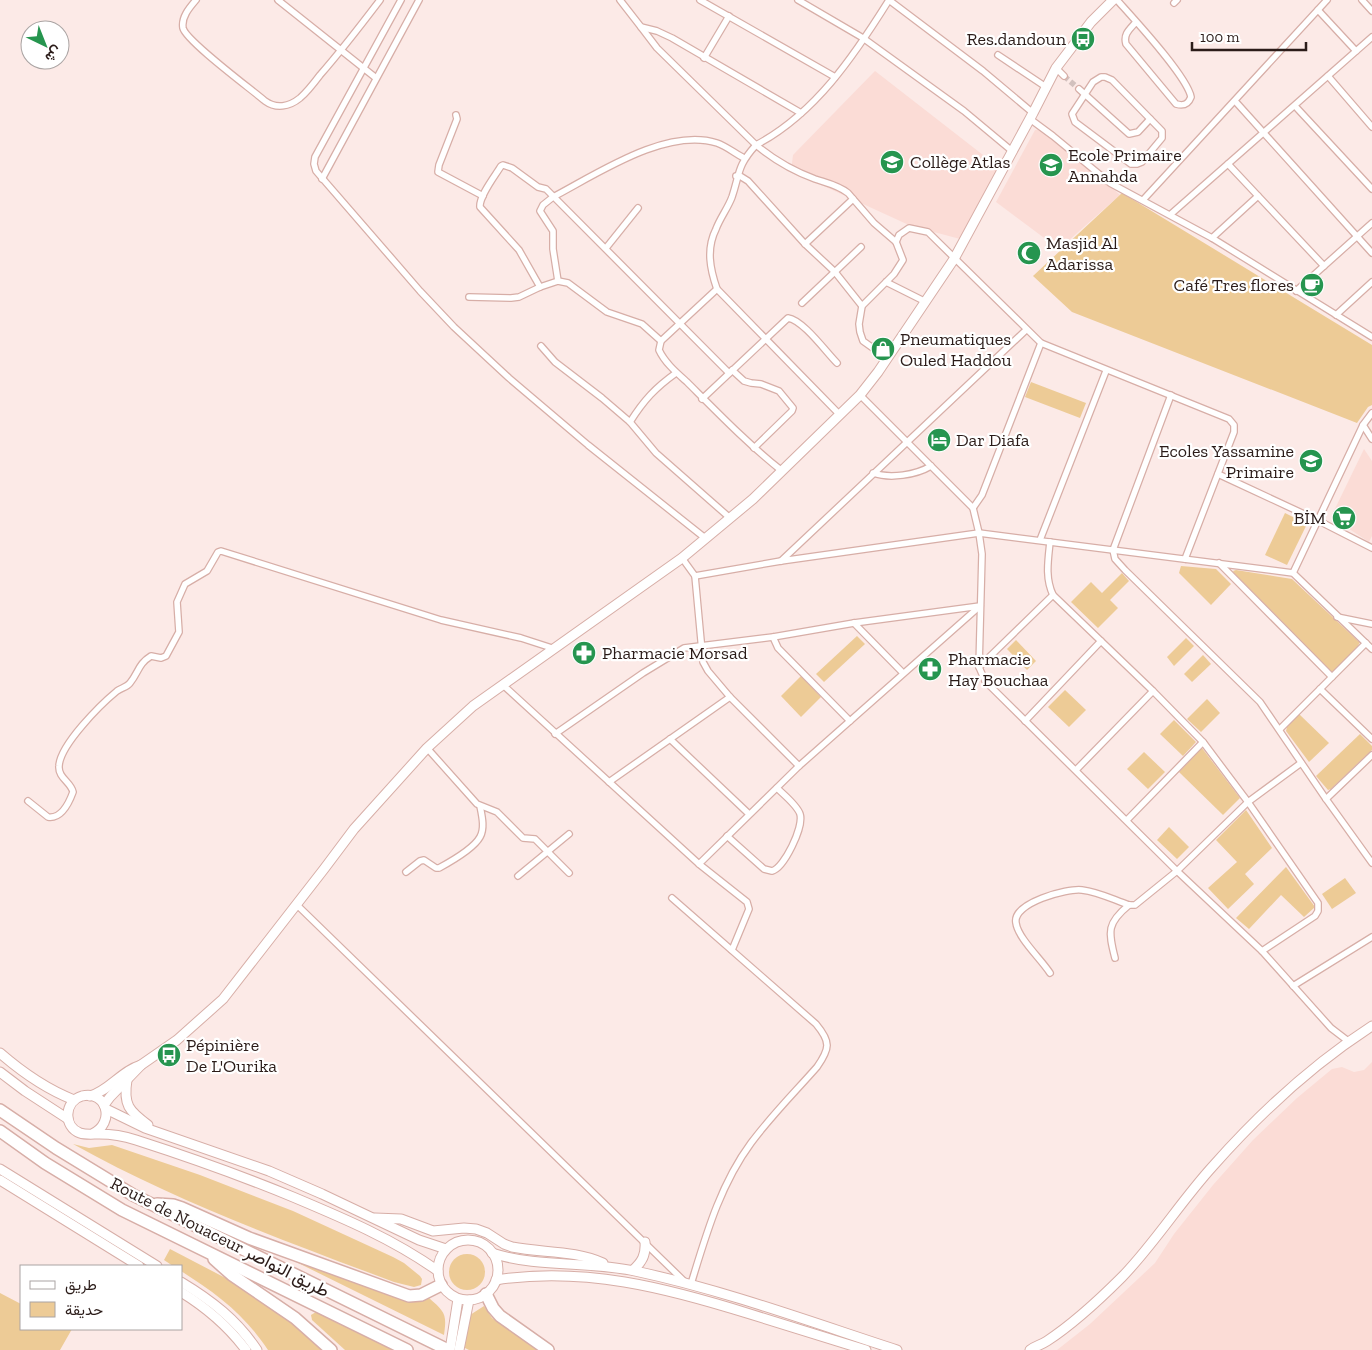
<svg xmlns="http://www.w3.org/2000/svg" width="1372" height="1350" font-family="'Zilla Slab',Vazirmatn,serif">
<rect width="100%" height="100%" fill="#fceae7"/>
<!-- built -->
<g fill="#fbdcd6">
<path d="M875,71L1001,169L964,240L911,226L791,171L793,155Z"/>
<path d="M1042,129L1050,133L1120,195L1059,249L996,202L1035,130Z"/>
<path d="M1364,449L1372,461V536L1369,542L1331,517Z"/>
<path d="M1372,1062V1350H1057L1090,1324L1155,1263L1174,1234L1213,1185L1253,1140L1297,1098L1332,1069L1342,1067L1354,1072L1364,1070Z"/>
</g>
<!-- green -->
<g fill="#edcb96">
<path d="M1122,193L1372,345V405L1368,407L1357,423L1072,312L1033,276Z"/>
<path d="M1031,382L1086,403L1080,418L1025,397Z"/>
<path d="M1285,513L1307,524L1287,565L1265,555Z"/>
<path d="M1181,566L1216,569L1231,584L1211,605L1179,573Z"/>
<path d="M1236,570L1292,579L1358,641L1360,642L1358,646L1335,671H1331L1234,573L1233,571Z"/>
<path d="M1122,573L1129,581L1110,600L1118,608L1098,628L1071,602L1091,582L1102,593Z"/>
<path d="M857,636L865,644L824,682L816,674Z"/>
<path d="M1186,638L1194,646L1174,666L1167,657Z"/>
<path d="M1016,640L1036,661L1027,670L1007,649Z"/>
<path d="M1203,655L1211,664L1192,682L1184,674Z"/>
<path d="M801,676L821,697L801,717L781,696Z"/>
<path d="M1065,690L1086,710L1069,727L1048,707Z"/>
<path d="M1207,699L1220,713L1201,732L1187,719Z"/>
<path d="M1299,714L1329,743L1309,762L1286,731L1287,727Z"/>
<path d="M1174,720L1196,742L1183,756L1160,734Z"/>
<path d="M1360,734L1372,746V750L1331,789L1328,790L1316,776Z"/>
<path d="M1202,748L1240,798L1223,815L1179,772Z"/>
<path d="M1144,752L1165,772L1148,789L1127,769Z"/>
<path d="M1246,810L1272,848L1245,874L1254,884L1228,909L1208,888L1237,862L1216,840Z"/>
<path d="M1169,827L1189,847L1177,859L1157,840Z"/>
<path d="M1286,867L1315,907L1304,917L1281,895L1249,929L1236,918Z"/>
<path d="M1345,878L1356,893L1332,909L1322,894Z"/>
<path d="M73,1144L89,1148L112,1145L200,1175L293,1211L393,1257L404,1263L420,1276L422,1279L421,1285L414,1287L394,1282C285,1241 175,1201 73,1144Z"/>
<path d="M170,1249L239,1285L277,1309L327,1350H268C244,1314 217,1294 181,1271V1266H173L164,1260Z"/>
<circle cx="467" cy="1272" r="18"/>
<path d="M282,1255L420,1300L429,1298C445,1312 447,1314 444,1335Z"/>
<path d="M0,1293L21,1304V1329H72L60,1350H0Z"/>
<path d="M484,1306L492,1318L539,1350H469L463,1347L470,1315Z"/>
<path d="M316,1312L319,1313L395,1350H345L312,1320L311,1315Z"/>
</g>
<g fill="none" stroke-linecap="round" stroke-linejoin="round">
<!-- street-tunnel -->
<path stroke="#d2c1be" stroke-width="5.5" stroke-dasharray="5.5 3" stroke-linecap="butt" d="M1064,76L1079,89"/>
<!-- street casing -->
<g stroke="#d7aea7" stroke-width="8">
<g id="street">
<path d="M196,0C190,7 181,17 183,28C186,41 251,89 265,101C276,109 289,107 300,98C307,92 314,83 320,75C341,51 361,25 380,0"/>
<path d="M278,0L376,78"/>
<path d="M401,0L315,157L314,164L316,171L420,291L454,327L509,378L588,445L705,538"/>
<path d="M620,0L641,27L657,31L672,38L801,113"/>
<path d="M700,0L835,77"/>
<path d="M798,0L863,38L964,111L1012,151"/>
<path d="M889,0L983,71L1033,113"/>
<path d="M1117,0C1133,18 1187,76 1191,97C1188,105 1183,106 1176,104L1126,44C1123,34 1130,29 1136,22"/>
<path d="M1362,0L1372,11"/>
<path d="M1174,3L1177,0"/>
<path d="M1318,10L1356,51"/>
<path d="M641,27L657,48L756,145C815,114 854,56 889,0"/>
<path d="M998,55L1046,87"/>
<path d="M704,58L729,16"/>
<path d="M1056,68L1064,76"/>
<path d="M1328,76L1372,127"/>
<path d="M1101,77H1105L1112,80L1162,131V138L1142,162L1137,164H1131L1075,122L1072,114L1093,82Z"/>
<path d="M1079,89L1129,134L1138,132L1150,119"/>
<path d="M1235,101L1372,253"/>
<path d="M1295,106L1372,189"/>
<path d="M456,115L457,119L439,165L438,172L483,196"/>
<path d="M1030,119L1053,136L1110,183L1212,238L1372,337"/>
<path d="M1228,164L1324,266"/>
<path d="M736,176H740L748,181L805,244L835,272L862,306"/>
<path d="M322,179L419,0"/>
<path d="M1143,200L1327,0"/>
<path d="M1171,214L1372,37"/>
<path d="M1212,238L1258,196"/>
<path d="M805,244L853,199"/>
<path d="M606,248L638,208"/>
<path d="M558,281L553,249V231L540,211L543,205L553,197C597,174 666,127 717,143C726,146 736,154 744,158"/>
<path d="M886,282L926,302"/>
<path d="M540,287L519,250L480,207C479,196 495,176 501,166L503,165L512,168L538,187L546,189L729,373"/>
<path d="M717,289L661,341L659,350C665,363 677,373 687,382C718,413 748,444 782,471"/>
<path d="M1296,291L1372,223"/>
<path d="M469,297L511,298L519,297L540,287L558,281L568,283L607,312L642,324L661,341"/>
<path d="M802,303L861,247"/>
<path d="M1336,315L1372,282"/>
<path d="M541,346L555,362L602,398L630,422L656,453L730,518"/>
<path d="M887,358L863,341L860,332L859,324L862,306L894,274L903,260L896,242L899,235L909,228L928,232L1041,343L1229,419L1234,425V432L1185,559"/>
<path d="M732,370L744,381L751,383L761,384L779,391L793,408L792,411L754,448"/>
<path d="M860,395L973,508L979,533L982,554L979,667L985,681L1177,871L1262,951L1331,1028L1348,1041"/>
<path d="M1171,395L1113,550L1115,559L1125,570L1260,702L1326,799L1372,863"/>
<path d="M702,399L788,318C803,320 826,352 837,363"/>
<path d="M840,415L717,289C710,269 706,249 716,229C720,218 728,208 732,197C740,173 737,166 756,145C773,159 793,171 815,179C827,183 838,185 848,193L874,223L896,242"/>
<path d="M630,422C644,400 655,388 676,373"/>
<path d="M1363,425L1372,439"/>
<path d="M873,473C890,479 916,475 931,466"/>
<path d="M1218,474L1319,521L1372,548"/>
<path d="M973,508L982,495L1041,343"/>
<path d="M1040,540L1106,371"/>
<path d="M1050,542C1048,561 1045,578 1053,595L1153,691L1203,742L1248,802L1318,903V911L1315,916L1262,951"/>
<path d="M682,558L695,576L703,662L708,671L730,697L799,766"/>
<path d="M781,561L1026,330"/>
<path d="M1219,563L1332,677"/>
<path d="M1293,573L1363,425L1372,413"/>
<path d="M695,576L781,561L979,533L1293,573L1372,649"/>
<path d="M1337,617L1372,624"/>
<path d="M854,623L903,673"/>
<path d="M773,637L778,648L850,721"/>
<path d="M979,667L1053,595"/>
<path d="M503,685L699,864L747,902L749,909L732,950"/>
<path d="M1320,689L1372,739"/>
<path d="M1025,721L1101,641"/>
<path d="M1280,729L1366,643"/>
<path d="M555,734L643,673L684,648L773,637L854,623L980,606"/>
<path d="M670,739L749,814"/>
<path d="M427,748L477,804L497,812L523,838L535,839L569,873"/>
<path d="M1076,770L1153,691"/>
<path d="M609,782L730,697"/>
<path d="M1326,799L1372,755"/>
<path d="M28,801L48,817C61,819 69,803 73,792C71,782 58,778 59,766C60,745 100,705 117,691C121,688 127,687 130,683C139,672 138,664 151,656L161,658L166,656L179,632L177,602L185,584L207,571L218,552L221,551L441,620L521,638L555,649"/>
<path d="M1127,820L1203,742"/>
<path d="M727,836L764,869L772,871C784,868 804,827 800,814C797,805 784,795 777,788"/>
<path d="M699,864L799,766L980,606"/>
<path d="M406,872L420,861L424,860L436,868H439C450,862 474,848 480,837C485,828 482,816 480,806"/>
<path d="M518,876L569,834"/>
<path d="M672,898L816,1024C831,1042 830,1048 817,1067C795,1092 771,1116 751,1143C720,1185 706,1235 691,1284"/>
<path d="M296,904L685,1282"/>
<path d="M1115,958C1108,931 1107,923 1129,905"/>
<path d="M1050,973C1041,959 1018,938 1016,923C1012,903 1067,888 1082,890C1099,892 1114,900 1129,905H1135L1177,871L1248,802L1301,763"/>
<path d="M1293,986L1372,937"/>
</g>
</g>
<!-- secondary casing -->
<g stroke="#d7aea7" stroke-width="11">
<g id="secondary">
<path d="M0,1053C23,1073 46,1089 74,1100"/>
<path d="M0,1072L25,1091L68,1119"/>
<path d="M127,1080C123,1105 129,1111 148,1125"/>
<path d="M90,1096C109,1091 121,1071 141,1065"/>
<path d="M104,1105L110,1097L141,1065L177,1040L223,999L324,869L354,829L427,748L473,706L682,558L753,499L860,395L878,372L954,259L1033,113L1056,68L1091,22L1113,0"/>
<path d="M106,1109L145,1128L269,1171L322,1194L419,1240L446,1249"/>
<path d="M92,1134C116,1123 107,1090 82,1096C64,1101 63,1127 80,1133C86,1135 93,1134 99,1134C112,1134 124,1136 136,1140C189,1157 242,1176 293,1197C343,1218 393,1239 438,1271"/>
<path d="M0,1169L157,1266"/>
<path d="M0,1180L139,1266"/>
<path d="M375,1218L401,1219L433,1231L464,1228L476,1229L487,1233L504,1244L512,1247C542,1253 575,1250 603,1263"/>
<circle cx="468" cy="1270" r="30"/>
<path d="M492,1253C538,1268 589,1261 635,1271C724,1290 811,1322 897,1350"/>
<path d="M633,1270C642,1262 646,1255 645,1242"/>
<path d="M496,1280C583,1266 667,1288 750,1314C788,1326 827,1338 866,1350"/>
<path d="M181,1282C211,1300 237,1320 257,1350"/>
<path d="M181,1292C207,1308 228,1326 246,1350"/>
<path d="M450,1350L458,1299"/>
<path d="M459,1350L469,1300"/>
<path d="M1030,1350C1035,1346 1041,1345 1047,1341C1073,1324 1099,1300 1122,1277C1155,1243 1181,1201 1213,1166C1260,1113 1313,1064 1372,1026"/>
</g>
</g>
<!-- highway casing -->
<g stroke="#d7aea7" stroke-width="14">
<g id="highway">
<path d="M0,1110L56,1148L133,1195L448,1350"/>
<path d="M0,1131L45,1163L122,1210L407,1350"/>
<path d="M157,1204L173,1205L182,1208L249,1238L409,1296L421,1295L441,1285"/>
<path d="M214,1259L232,1275L295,1318L331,1350"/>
<path d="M486,1294L493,1308L500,1316L548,1350"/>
</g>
</g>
<!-- street -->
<use href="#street" stroke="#fff" stroke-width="5.5"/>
<!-- secondary -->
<use href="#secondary" stroke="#fff" stroke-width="9"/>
<!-- highway -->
<use href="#highway" stroke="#fff" stroke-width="11"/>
</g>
<!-- icons -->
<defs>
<g id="bus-disc" transform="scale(1.25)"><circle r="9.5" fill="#26954f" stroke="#fff"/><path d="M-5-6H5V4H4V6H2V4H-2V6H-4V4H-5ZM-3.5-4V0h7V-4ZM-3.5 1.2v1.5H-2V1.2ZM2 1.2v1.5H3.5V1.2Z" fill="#fff"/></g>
<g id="school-disc" transform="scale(1.25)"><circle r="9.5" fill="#26954f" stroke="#fff"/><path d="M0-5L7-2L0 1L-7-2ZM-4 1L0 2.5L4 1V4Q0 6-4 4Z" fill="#fff"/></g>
<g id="mosque-disc" transform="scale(1.25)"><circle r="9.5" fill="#26954f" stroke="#fff"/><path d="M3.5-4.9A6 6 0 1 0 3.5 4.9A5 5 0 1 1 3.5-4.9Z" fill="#fff"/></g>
<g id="cafe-disc" transform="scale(1.25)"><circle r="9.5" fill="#26954f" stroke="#fff"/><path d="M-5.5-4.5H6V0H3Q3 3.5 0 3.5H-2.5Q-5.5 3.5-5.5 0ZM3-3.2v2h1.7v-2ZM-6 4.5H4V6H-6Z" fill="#fff"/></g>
<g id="shop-disc" transform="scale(1.25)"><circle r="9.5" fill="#26954f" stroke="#fff"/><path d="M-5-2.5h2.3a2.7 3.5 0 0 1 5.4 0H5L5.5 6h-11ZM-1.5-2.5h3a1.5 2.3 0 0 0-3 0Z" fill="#fff"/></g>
<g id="hotel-disc" transform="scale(1.25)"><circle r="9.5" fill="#26954f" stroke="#fff"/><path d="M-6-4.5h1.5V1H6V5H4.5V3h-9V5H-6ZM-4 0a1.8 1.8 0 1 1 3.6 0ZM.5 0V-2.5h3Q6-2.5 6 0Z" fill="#fff"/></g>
<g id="supermarket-disc" transform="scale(1.25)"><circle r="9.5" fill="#26954f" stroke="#fff"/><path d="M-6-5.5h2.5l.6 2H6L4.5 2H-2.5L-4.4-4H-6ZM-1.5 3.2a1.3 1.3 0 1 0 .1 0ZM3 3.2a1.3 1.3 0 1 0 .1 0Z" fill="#fff"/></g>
<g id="pharmacy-disc" transform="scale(1.25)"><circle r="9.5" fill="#26954f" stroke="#fff"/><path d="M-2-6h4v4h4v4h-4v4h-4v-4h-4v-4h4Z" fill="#fff"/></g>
</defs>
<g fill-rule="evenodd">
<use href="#bus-disc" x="1083" y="39"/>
<use href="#school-disc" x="892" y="162"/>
<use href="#school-disc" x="1051" y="165"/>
<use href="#mosque-disc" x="1029" y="253"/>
<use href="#cafe-disc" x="1312" y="285"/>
<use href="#shop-disc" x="883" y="349"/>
<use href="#hotel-disc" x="939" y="440"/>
<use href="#school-disc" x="1311" y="461"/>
<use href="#supermarket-disc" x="1344" y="518"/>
<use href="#pharmacy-disc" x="584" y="653"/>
<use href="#pharmacy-disc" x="930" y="669"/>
<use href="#bus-disc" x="169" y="1055"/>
</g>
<g text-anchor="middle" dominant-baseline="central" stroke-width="4.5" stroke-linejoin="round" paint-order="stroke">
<!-- poi labels -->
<g font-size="18" fill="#2b1c19" stroke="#fff" text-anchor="start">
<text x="1066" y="39" text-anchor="end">Res.dandoun</text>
<text x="1068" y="155">Ecole Primaire<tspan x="1068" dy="21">Annahda</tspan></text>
<text x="910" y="162">Collège Atlas</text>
<text x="1046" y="243">Masjid Al<tspan x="1046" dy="21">Adarissa</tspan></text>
<text x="1294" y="285" text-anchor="end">Café Tres flores</text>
<text x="900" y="339">Pneumatiques<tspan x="900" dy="21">Ouled Haddou</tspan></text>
<text x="956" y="440">Dar Diafa</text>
<text x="1294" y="451" text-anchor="end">Ecoles Yassamine<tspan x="1294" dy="21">Primaire</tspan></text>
<text x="1326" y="518" text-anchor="end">BİM</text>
<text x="602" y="653">Pharmacie Morsad</text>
<text x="948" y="659">Pharmacie<tspan x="948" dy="21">Hay Bouchaa</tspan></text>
<text x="186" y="1045">Pépinière<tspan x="186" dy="21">De L'Ourika</tspan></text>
</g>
<!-- street labels -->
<g font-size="18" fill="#2b1c19" stroke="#fff">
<text transform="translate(220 1237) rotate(27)">Route de Nouaceur طريق النواصر</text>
</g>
</g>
<!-- legend -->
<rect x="20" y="1265" width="162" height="65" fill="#ffffff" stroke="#aaa4a3"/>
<rect x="30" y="1281" width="25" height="8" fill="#ffffff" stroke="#aaa4a3"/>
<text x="65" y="1290" font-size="15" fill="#2b1c19">طريق</text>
<rect x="30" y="1302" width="25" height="15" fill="#edcb96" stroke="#aaa4a3"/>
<text x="65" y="1315" font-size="15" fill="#2b1c19">حديقة</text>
<!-- north arrow -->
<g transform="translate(45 45) rotate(137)"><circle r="24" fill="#ffffff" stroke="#aaa4a3"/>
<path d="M0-4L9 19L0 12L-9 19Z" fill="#26954f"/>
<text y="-8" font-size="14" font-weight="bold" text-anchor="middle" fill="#2b1c19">ش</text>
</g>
<!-- scale -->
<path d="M1192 42v8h114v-8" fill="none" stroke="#2b1c19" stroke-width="2.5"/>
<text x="1200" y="42" font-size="15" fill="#2b1c19" stroke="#ffffff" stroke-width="4" paint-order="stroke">100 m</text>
</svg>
